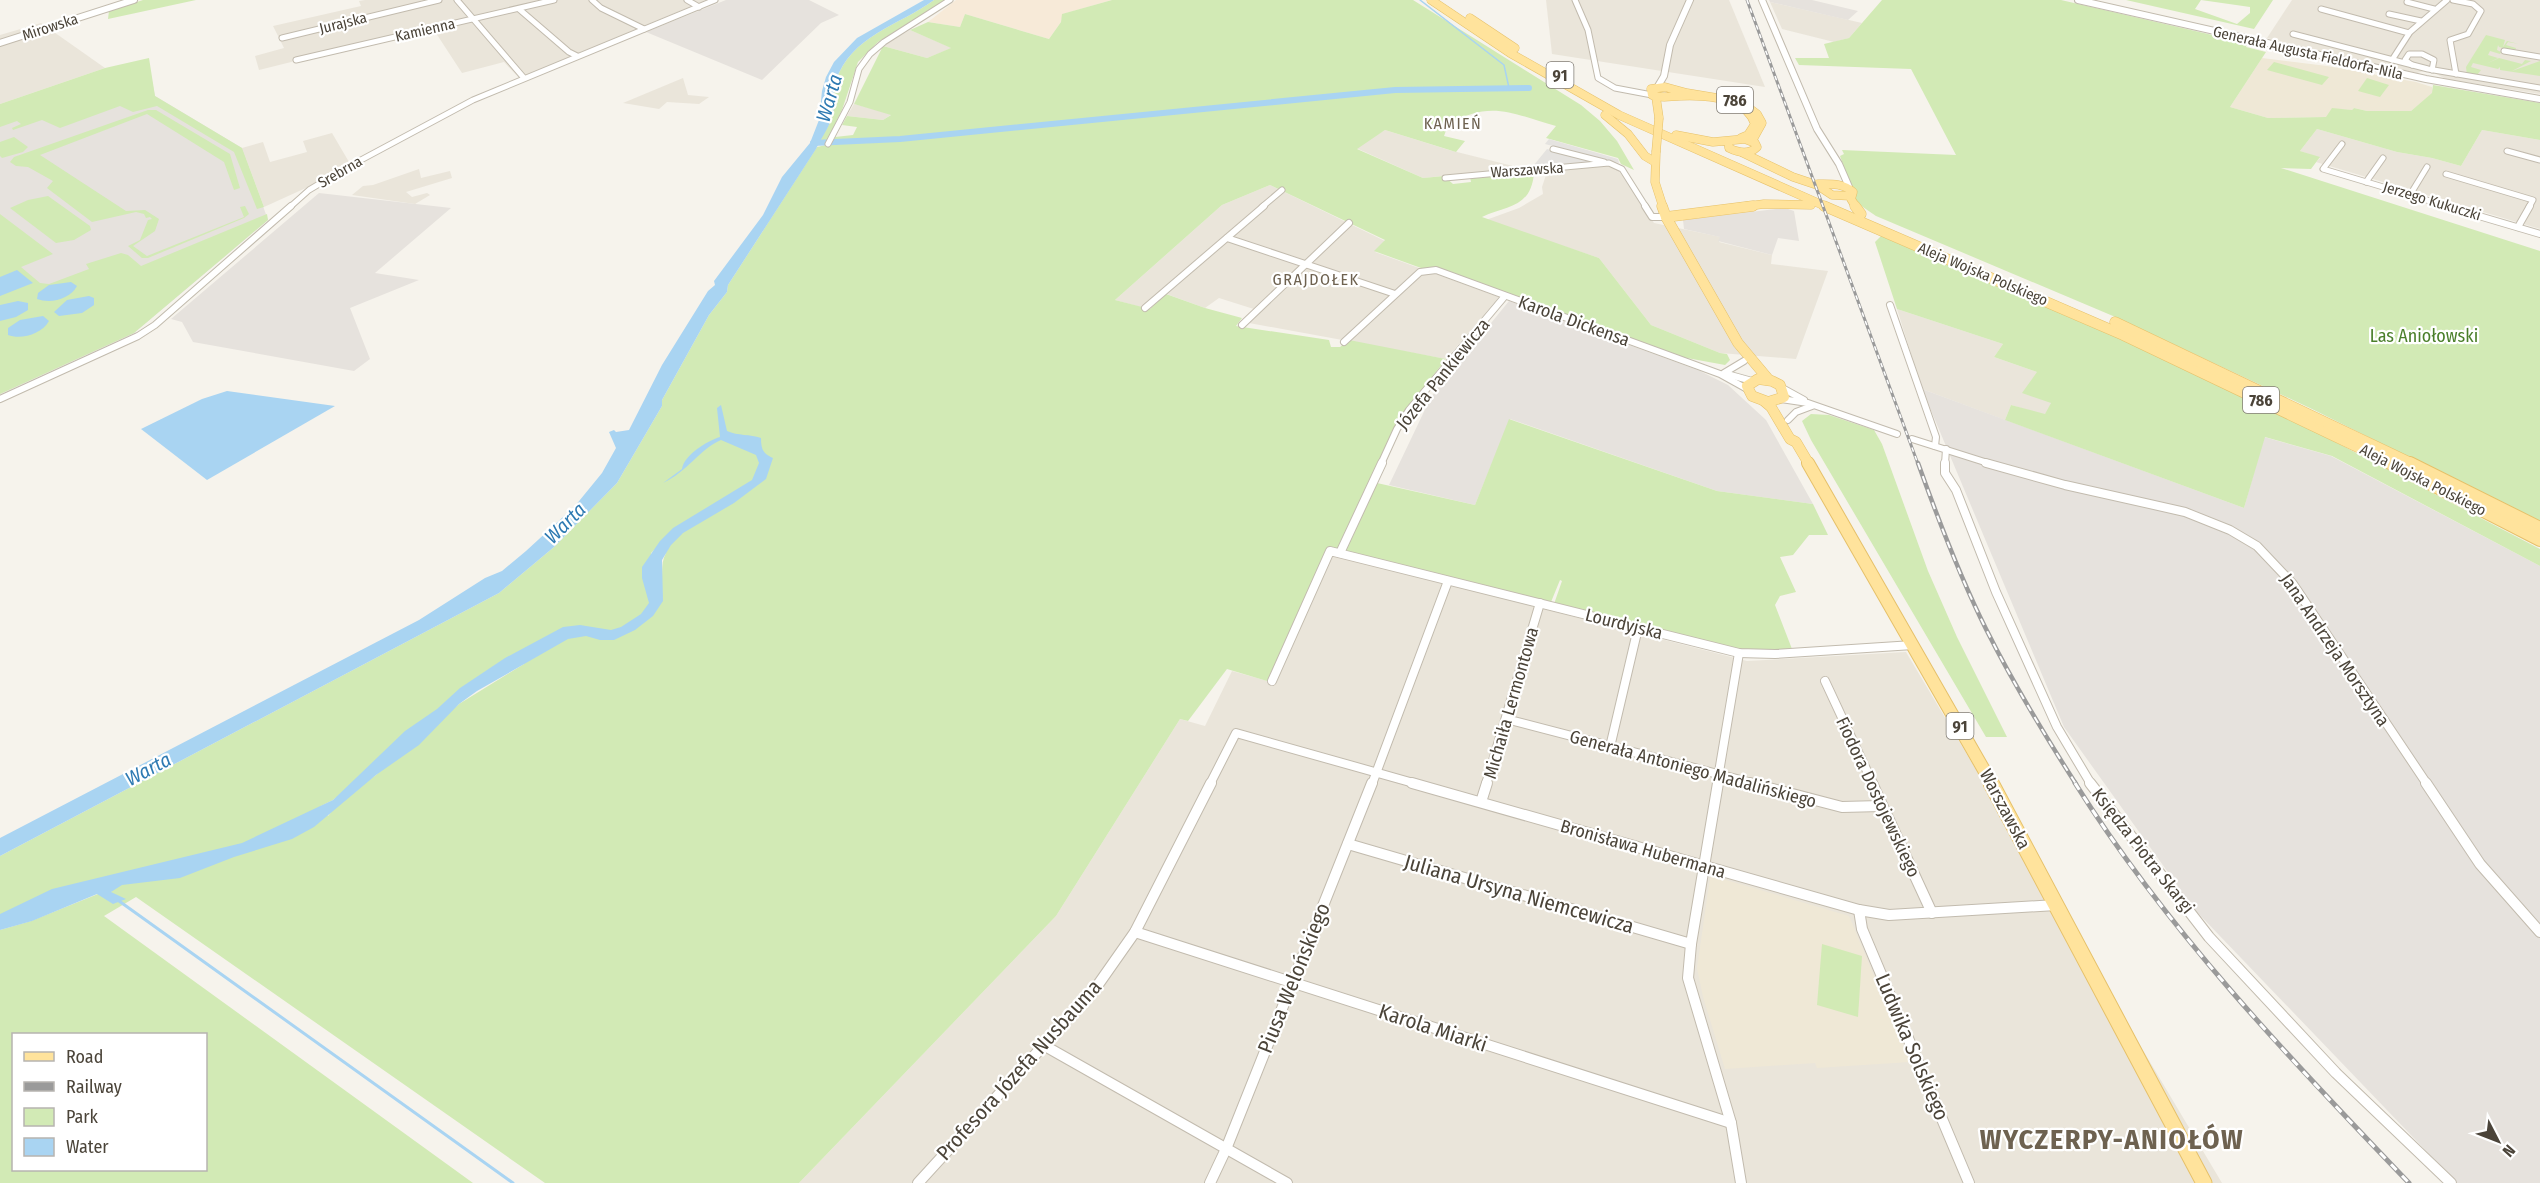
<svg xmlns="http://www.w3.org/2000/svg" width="2540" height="1183" font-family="'Fira Sans Condensed',sans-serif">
<rect width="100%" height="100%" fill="#f6f3ec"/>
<!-- residential -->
<g fill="#eae5da">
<path d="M365,0H712L699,3L519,78L504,62L462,73L432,27L259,70L255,56L284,48L273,26L361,6L359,1Z"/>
<path d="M1546,0H1729L1765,87L1552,54Z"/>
<path d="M2292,0H2540V94L2446,79L2434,73L2424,71L2417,73L2267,38Z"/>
<path d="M1770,2L1862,23L1849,38L1834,42L1782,29Z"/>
<path d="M41,23L105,68L0,104V35Z"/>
<path d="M910,30L952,48L927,58L883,46Z"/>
<path d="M683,78L688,95L709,97L699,104L667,102L659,109L623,103Z"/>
<path d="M854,104L892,114L883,120L847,116Z"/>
<path d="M2317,129L2397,152L2432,158L2461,166L2482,130L2540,140V229L2316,162L2320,158L2300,151Z"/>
<path d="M1385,130L1449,150L1521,168L1423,178L1356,148Z"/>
<path d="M332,133L349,162L308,187L264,207L242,148L263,142L270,162L307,152L303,141Z"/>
<path d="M1615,165L1654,223L1721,237L1719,242L1772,255L1771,264L1828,271L1796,359L1720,353L1651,325L1599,258L1486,220L1519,208L1543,194L1542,187L1547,172Z"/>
<path d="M419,169L421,178L450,171L452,178L406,192L412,197L427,193L430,195L415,204L352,195L363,186L373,185Z"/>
<path d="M1270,185L1385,241L1375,252L1499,297L1446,359L1249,323L1260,311L1219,298L1205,308L1161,292L1144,308L1115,300L1222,205Z"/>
<path d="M1897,309L2003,344L1994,357L2037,372L2051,404L2045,415L2011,405L2005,420L1922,389Z"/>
<path d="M1332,555L1747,661L1906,652L2222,1183H799L1056,916L1180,719L1205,726L1232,671L1275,683Z"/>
</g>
<!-- commercial -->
<path fill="#f7ead8" d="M956,0H1112L1063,14L1061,22L1049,39L965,14L960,27L928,22Z"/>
<!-- industrial -->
<g fill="#e6e2dd">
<path d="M726,0H809L839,15L821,23L762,80L646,32Z"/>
<path d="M1769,0H1812L1858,11L1848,20L1770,2Z"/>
<path d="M151,76L155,96L242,148L268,220L134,333L0,394V126Z"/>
<path d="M319,193L451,208L375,273L419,280L350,308L370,359L354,371L193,342L182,322L171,319Z"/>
<path d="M1785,208L1794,211L1799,241L1778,238L1772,255L1718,241L1720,237L1684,229L1683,220Z"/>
<path d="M1509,301L1700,371L1728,385L1766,420L1813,504L1717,491L1510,419L1475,505L1389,485L1431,397Z"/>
<path d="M1922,389L2244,508L2264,437L2331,456L2540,566V1183H2457L2195,910L2064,727Z"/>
</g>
<!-- education -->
<g fill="#efe8d6">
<path d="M2262,58L2327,66L2416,82L2432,87L2433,93L2411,111H2367L2354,108L2352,110L2332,109L2327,117L2268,118L2230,107Z"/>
<path d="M1712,876L1849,916L1910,1062L1817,1068L1815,1063L1725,1069L1703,997L1697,968L1710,878Z"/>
</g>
<!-- green -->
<g fill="#d2eab5" fill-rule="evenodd">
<path d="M143,0H196L108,19L109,11Z"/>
<path d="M934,0H945L878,42L858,62L842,110L827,141H820C824,131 831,124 833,113C835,102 832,92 836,81C850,36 900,25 934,0Z"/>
<path d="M1112,0H1413L1581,105L1600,121L1617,141L1634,170L1621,164L1618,158L1546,138L1556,126C1513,114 1490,99 1448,125L1444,136L1465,141L1456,152L1385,130L1357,149L1423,178L1444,176L1453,184L1471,182L1470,177L1534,173C1531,208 1508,205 1482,217L1599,258L1651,325L1720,353L1727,354L1730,360L1725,365L1676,356L1448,271L1436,268H1421L1374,251L1385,240L1270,185L1222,205L1115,300L1150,309L1166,294L1205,308L1242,318L1236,326L1329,340L1331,347H1340L1349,340L1446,359L1397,422L1379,463L1370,497L1377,483L1475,505L1509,419L1717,491L1813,504L1828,535H1809L1793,555L1780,557L1796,592L1780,596L1775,605L1792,649H1739L1554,604L1562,581L1560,580L1551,602L1329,548L1267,681L1227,669L1188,721L1180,719L1056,916L799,1183H545L136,897L104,916L473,1183H0V930L31,921L98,894L111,892L113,888L0,919V856L499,593L554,547L617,483L662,406V400L709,315L727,292L728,285L817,147L835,143V137L853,135L857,127L842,125L847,116L883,120L891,115L854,104L883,46L927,58L951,48L910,30L928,22L960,27L965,14L1049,39L1061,22L1062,14ZM661,543L666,553C659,565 665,580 659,592L651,553ZM510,656L524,664L459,704L376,775L339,802L328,816L321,806L333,800ZM14,1034H206V1170H14Z"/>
<path d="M1882,0H2061L2247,43L2246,47L2266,52L2230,107L2268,118L2326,117L2332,108L2352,110L2354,108L2367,111H2411L2432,93L2433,85L2540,103V140L2482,130L2461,166L2432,158L2397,152L2317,129L2300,151L2320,157L2311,169L2281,168L2540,251V522L2312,409L2113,316L1876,216L1857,203L1840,156L1844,154L1842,150L1956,155L1911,69L1799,65L1795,58H1829L1824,44L1849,38Z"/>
<path d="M2126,0H2273L2254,29ZM2201,0L2250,7V13L2237,24L2195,9Z"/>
<path d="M2486,35L2505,40L2503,47L2507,41L2519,44L2508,42L2506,45L2516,48L2515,51L2499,47L2498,45L2497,50L2501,52L2500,54L2490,51L2488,55L2498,58L2486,64L2499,58L2522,64L2525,60L2531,61L2512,71L2540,61V76L2500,70V67L2498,69L2473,63L2471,67L2481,70L2477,75H2467L2466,67Z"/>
<path d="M149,58L155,96L242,148L264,207L257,209L234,152L157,106L133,112L120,106L60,128L42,120L13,130L12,128L21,124L17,121L0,127V104L105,68Z"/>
<path d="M2274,62L2329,77L2322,85L2267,70Z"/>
<path d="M2367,78L2389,85L2380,97L2358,91Z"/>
<path d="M148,110H156L230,154L240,188L234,190L224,162L147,114L40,155L126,211L145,210L159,219L155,231L133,246L147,256L244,217L240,207L245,206L249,214L244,218L148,258H142L128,246L140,240L148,220L152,219L150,217L146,218L144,214L136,212L92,222L47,188L53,181L28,167L16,166L10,162L14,157Z"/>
<path d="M14,137L28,147L23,152L2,158L0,156V142Z"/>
<path d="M48,196L90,226L91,230L74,240L56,243L10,208L28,200Z"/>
<path d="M0,214L53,254L21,267L40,283L49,284L89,269L86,264L121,253L128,255L141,266L267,214L268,220L134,333L0,394Z"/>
<path d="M1881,236L2104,331L2318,433L2540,549V566L2332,456L2265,437L2244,508L2005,420L2011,405L2045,414L2051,403L2022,393L2037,372L1994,357L2003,344L1897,309L1875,242Z"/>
<path d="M1811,414L1829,415L1874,430L1882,444L1928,571L1957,637L2007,737H1986L1811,440L1802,421Z"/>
<path d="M1822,944L1862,956L1858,1017L1817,1005Z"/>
</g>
<!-- parking -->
<g fill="#e5e3e0">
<path d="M1549,139L1618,159L1619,163L1545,144Z"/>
<path d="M1547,149L1600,163L1534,165Z"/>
</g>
<!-- water -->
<g fill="#a9d4f2">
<path d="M924,0H934C900,25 850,36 836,81C831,93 836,105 832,117C829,128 821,138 816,149L728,285L727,292L709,315L662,400V406L617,483L554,547L499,593L0,856V838L419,620L485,578L502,571L526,551L575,506L602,473L616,448L609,432L614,430L616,432L629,430L662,365L708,291L715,285L714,281L763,215L782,177L810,143L819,120L822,91L826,77L834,62L857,38Z"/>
<path d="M17,270L33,283L0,296V277Z"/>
<path d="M71,282L77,286C70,299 51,304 37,299L38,293L49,285Z"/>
<path d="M89,296L94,298V305L82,313L59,316L54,312L67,300Z"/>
<path d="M18,301L28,303V310L16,317L0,321V305Z"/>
<path d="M43,316L49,321C42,334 21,340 8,335V328L20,320Z"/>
<path d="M227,391L335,406L207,480L141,429L202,399Z"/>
<path d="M721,405L727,431C738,436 750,434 761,438C761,449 763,454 773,458L766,479L734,503L683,533L671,545L662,560L663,601L653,616L635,630L614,640H600L586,636L568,639L477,691L459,704L419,745L376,775L314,827L292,839L234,857L180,878L122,885L111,892L126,899L113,904L97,894L32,921L0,930V914L52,889L242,843L333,800L405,731L437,709L460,688L505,658L563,627L580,625L611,630L621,627L641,614L649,603L642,578V567L660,541L673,528L752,480L759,463L756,455L721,440C701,448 687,472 663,483L682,469C684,455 707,441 720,437L717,408Z"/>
</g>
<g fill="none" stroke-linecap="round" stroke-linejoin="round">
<!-- stream-far1 -->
<path stroke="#a9d4f2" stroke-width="1.5" d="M1420,0L1504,65L1509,88"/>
<!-- stream -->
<path stroke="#a9d4f2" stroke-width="3" d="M119,901L513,1183"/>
<!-- canal -->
<path stroke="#a9d4f2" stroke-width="6" d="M813,143L900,139L1395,90L1529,88"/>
<!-- minor-far3 casing -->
<g stroke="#c2bbae" stroke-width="7">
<g id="minor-far3">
<path d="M457,0L524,78"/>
<path d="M592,0L601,8L644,29"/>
<path d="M687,0L699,7"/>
<path d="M1575,0L1588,30L1598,78L1615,88L1652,95"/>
<path d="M2453,0L2473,4L2481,11L2468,34L2450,40L2456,74"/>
<path d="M2407,2L2434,9"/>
<path d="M519,9L569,52L577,56"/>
<path d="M2321,9L2409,33"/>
<path d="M2389,14L2421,21"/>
<path d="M2293,34L2428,69L2540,88"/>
<path d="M282,38L439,0"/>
<path d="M2504,51L2540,57"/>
<path d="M296,60L554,0"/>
<path d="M2392,60L2410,32L2447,0"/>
<path d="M2412,65L2405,60L2409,54H2422L2434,60L2432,70"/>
<path d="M828,144L850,102L859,69L870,54L884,42L950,0"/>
<path d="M2342,144L2323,169L2450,207"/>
<path d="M1553,149L1604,162"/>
<path d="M2507,151L2540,160"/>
<path d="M2446,174L2533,200L2529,207"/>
<path d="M1445,178L1609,163L1622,169L1646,207"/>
<path d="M2366,182L2383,158"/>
<path d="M2410,195L2427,167"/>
<path d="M290,207L309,190L346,168L473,100L715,0"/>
<path d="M1262,207L1282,190"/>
</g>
</g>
<!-- minor-far2 casing -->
<g stroke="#c2bbae" stroke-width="8">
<g id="minor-far2">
<path d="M1645,206L1652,217H1666"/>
<path d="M2445,206L2540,234"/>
<path d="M2518,227L2530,206"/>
<path d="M1227,238L1395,294"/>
<path d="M1890,305L1936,437L1935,446"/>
<path d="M1145,308L1264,206"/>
<path d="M1242,325L1349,223"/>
<path d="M1344,342L1420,272L1436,270L1720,374L1747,389"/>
<path d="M1724,373L1744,361"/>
<path d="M1727,374L1752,381"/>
<path d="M1784,389L1804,400"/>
<path d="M0,399L138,336L155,325L291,206"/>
<path d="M1781,399L1808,403L1897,434"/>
<path d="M1788,420L1796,412L1812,406"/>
<path d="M1912,439L1991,464"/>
<path d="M1381,464L1397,429L1409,410L1505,296"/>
<path d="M1945,464L1946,449"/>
</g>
</g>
<!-- minor-far1 casing -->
<g stroke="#c2bbae" stroke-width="10">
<g id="minor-far1">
<path d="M1945,463V473L1956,490L1996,592L2057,727L2091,784"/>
<path d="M1986,463L2065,485L2185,512L2230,530L2257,546L2293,584L2427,784"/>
<path d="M1340,553L1382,463"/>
<path d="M1272,681L1330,551L1739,653L1775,654L1913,645"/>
<path d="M1825,681L1873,784"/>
<path d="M1506,719L1756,784"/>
<path d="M1610,747L1638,628"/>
<path d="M1210,784L1236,733L1417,784"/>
<path d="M1372,784L1448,581"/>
<path d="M1486,784L1540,603"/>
<path d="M1717,784L1739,653"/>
</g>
</g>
<!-- minor casing -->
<g stroke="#c2bbae" stroke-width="12">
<g id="minor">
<path d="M1412,783L1859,910L1889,915L2056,905"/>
<path d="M1718,783L1691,944L1688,978L1731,1123L1741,1183"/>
<path d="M1750,783L1842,807L1881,806"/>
<path d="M1872,783L1932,913"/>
<path d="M2090,783L2209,937L2336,1073L2451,1183"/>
<path d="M2426,783L2480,864L2540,932"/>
<path d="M1481,802L1487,783"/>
<path d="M1348,844L1691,944"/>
<path d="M1859,910L1862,929L1969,1183"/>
<path d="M1135,932L1731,1123"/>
<path d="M1045,1046L1287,1183"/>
<path d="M918,1183L1095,989L1135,932L1211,783"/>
<path d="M1210,1183L1226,1149L1372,783"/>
</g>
</g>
<!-- tertiary casing -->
<g stroke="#c2bbae" stroke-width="8">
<g id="tertiary">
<path d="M1762,0L1817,129L1839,164L1849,187"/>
<path d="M2078,0L2426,79L2540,99"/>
<path d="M0,43L134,0"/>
<path d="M1658,86L1664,76L1670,45L1690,0"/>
</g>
</g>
<!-- primary-far3 casing -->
<g stroke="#e6c16a" stroke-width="9">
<g id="primary-far3">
<path d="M1431,0L1510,53L1619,115L1827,207"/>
<path d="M1470,18L1515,48"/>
<path d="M1656,97L1659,118"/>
<path d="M1605,115L1628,134L1645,156L1655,162"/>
<path d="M1676,135L1713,142L1745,139L1755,143L1757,147C1749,155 1739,153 1729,148L1728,141"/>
<path d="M1741,138L1748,135L1755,124C1746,97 1705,95 1680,96C1670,96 1662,99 1652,95L1651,89L1665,87L1687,93L1741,102L1757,114L1762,123L1752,141"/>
<path d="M1656,152L1655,182L1663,207"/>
<path d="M1743,153L1793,177L1817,185L1832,195L1851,196"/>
<path d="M1818,184C1831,184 1843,183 1853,192L1851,199L1856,207"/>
<path d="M1741,207L1764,204L1811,205"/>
</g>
</g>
<!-- primary-far2 casing -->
<g stroke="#e6c16a" stroke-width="11">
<g id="primary-far2">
<path d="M1662,206L1666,217L1738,343L1769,380"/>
<path d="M1824,206L2123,335L2393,464"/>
<path d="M1855,206L1861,214"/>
<path d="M1666,217L1753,206"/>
<path d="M2115,322L2413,464"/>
<path d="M1758,379L1772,381L1780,385L1784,397L1768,402L1752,396L1747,386Z"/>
<path d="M1764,401L1771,407L1790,439L1796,442L1809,464"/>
</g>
</g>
<!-- primary-far1 casing -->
<g stroke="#e6c16a" stroke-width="14">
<g id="primary-far1">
<path d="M1808,463L1992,784"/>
<path d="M2390,463L2540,540"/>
<path d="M2410,463L2540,528"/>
</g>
</g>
<!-- primary casing -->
<g stroke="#e6c16a" stroke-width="17">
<path id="primary" d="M1991,783L2204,1183"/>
</g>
<!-- minor-far3 -->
<use href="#minor-far3" stroke="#fff" stroke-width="5"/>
<!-- minor-far2 -->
<use href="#minor-far2" stroke="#fff" stroke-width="6"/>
<!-- minor-far1 -->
<use href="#minor-far1" stroke="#fff" stroke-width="8"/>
<!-- minor -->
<use href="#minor" stroke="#fff" stroke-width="10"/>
<!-- tertiary -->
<use href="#tertiary" stroke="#fff" stroke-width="6"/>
<!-- primary-far3 -->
<use href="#primary-far3" stroke="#ffe39c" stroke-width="8"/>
<!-- primary-far2 -->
<use href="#primary-far2" stroke="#ffe39c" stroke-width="10"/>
<!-- primary-far1 -->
<use href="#primary-far1" stroke="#ffe39c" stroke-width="12"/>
<!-- primary -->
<use href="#primary" stroke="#ffe39c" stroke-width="15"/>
<!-- rail-far2 casing -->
<g stroke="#9a9a9a" stroke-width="3">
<path id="rail-far2" d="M1747,0L1918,464"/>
</g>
<!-- rail-far1 casing -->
<g stroke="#9a9a9a" stroke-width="4.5">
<path id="rail-far1" d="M1918,463C1938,519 1959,575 1986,629C2013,683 2044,734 2076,784"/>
</g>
<!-- rail casing -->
<g stroke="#9a9a9a" stroke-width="5">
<path id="rail" d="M2075,783C2167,930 2289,1058 2409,1183"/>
</g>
<!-- rail-far2 -->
<use href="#rail-far2" stroke="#fff" stroke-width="1.5" stroke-dasharray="4.5" stroke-linecap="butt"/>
<!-- rail-far1 -->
<use href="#rail-far1" stroke="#fff" stroke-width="2" stroke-dasharray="7" stroke-linecap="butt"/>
<!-- rail -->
<use href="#rail" stroke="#fff" stroke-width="3" stroke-dasharray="8" stroke-linecap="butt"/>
<!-- primary-bridge casing -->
<g stroke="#e6c16a" stroke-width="9" stroke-linecap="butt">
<path id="primary-bridge" d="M1656,152L1659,118"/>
</g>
<!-- primary-bridge -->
<use href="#primary-bridge" stroke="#ffe39c" stroke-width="8"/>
</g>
<g text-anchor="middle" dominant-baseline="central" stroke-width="4.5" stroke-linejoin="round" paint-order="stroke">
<!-- far-street labels -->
<g font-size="15" fill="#4b4439" stroke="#fff">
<text transform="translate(343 23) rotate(-14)">Jurajska</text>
<text transform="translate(50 27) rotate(-18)">Mirowska</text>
<text transform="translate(425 30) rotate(-13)">Kamienna</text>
<text transform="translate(2308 53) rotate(13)">Generała Augusta Fieldorfa-Nila</text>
<text transform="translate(1527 170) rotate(-4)">Warszawska</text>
<text transform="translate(340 172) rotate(-30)">Srebrna</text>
<text transform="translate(2432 201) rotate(17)">Jerzego Kukuczki</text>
<text transform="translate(1983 274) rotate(23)">Aleja Wojska Polskiego</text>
<text transform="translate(2423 480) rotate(27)">Aleja Wojska Polskiego</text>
</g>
<!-- shield labels -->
<g fill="#fff" stroke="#817c74" stroke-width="1.5">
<rect x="1546.5" y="62" width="27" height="26" rx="4.5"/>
<rect x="1717" y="87" width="36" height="26" rx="4.5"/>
<rect x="2243" y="387" width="36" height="26" rx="4.5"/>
<rect x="1946.5" y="713" width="27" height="26" rx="4.5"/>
</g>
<g font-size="16" font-weight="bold" fill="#4b4439">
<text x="1560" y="75">91</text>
<text x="1735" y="100">786</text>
<text x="2261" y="400">786</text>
<text x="1960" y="726">91</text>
</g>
<!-- far-neighbourhood labels -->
<g font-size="16" letter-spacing="1.5" fill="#6e6250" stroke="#fff">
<text x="1453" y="123">KAMIEŃ</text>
<text x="1316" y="279">GRAJDOŁEK</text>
</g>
<!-- street labels -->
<g font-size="18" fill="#4b4439" stroke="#fff">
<text transform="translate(1574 321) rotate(20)">Karola Dickensa</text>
<text transform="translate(1443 374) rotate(-51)">Józefa Pankiewicza</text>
<text transform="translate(1624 624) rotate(14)">Lourdyjska</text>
<text transform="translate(2335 650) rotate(56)">Jana Andrzeja Morsztyna</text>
<text transform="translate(1511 703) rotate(-74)">Michaiła Lermontowa</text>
<text transform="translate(1693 769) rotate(15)">Generała Antoniego Madalińskiego</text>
<text transform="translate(1878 797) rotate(65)">Fiodora Dostojewskiego</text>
<text transform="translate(2005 809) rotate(62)">Warszawska</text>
<text transform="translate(1643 849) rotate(16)">Bronisława Hubermana</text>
<text transform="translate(2143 851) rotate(52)">Księdza Piotra Skargi</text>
</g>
<!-- park labels -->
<g font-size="18" fill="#4a7f2a" stroke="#fff">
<text x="2424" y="336">Las Aniołowski</text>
</g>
<!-- water labels -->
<g font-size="20" font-style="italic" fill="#2e7ab2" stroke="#fff">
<text transform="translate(829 98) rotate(-74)">Warta</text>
<text transform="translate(565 523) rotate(-45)">Warta</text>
<text transform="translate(148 769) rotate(-28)">Warta</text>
</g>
<!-- near-street labels -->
<g font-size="21" fill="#4b4439" stroke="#fff">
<text transform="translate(1519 894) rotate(16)">Juliana Ursyna Niemcewicza</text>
<text transform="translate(1294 978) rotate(-68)">Piusa Welońskiego</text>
<text transform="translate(1433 1028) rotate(18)">Karola Miarki</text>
<text transform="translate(1912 1047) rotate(67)">Ludwika Solskiego</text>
<text transform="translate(1019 1070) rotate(-48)">Profesora Józefa Nusbauma</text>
</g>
<!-- near-district labels -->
<g font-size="28" font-weight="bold" letter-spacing="1.5" fill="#6e6250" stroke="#fff">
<text x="2112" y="1139">WYCZERPY-ANIOŁÓW</text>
</g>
</g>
<!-- legend -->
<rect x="12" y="1033" width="195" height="138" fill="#ffffff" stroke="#b7b4b0" stroke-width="1.5"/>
<rect x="24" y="1052" width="30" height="9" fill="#ffe39c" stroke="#b7b4b0" stroke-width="1.5"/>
<text x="66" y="1063" font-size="18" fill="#4b4439">Road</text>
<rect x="24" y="1082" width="30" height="9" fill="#9a9a9a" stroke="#b7b4b0" stroke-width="1.5"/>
<text x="66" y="1093" font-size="18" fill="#4b4439">Railway</text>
<rect x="24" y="1108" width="30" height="18" fill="#d2eab5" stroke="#b7b4b0" stroke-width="1.5"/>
<text x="66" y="1123" font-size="18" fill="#4b4439">Park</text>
<rect x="24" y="1138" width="30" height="18" fill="#a9d4f2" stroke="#b7b4b0" stroke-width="1.5"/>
<text x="66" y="1153" font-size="18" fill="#4b4439">Water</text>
<!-- north arrow -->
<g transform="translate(2498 1141) rotate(132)" stroke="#ffffff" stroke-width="4.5" paint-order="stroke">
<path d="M0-4.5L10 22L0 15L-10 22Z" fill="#4b4439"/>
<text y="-9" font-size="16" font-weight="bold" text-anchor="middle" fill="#4b4439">N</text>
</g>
</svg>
